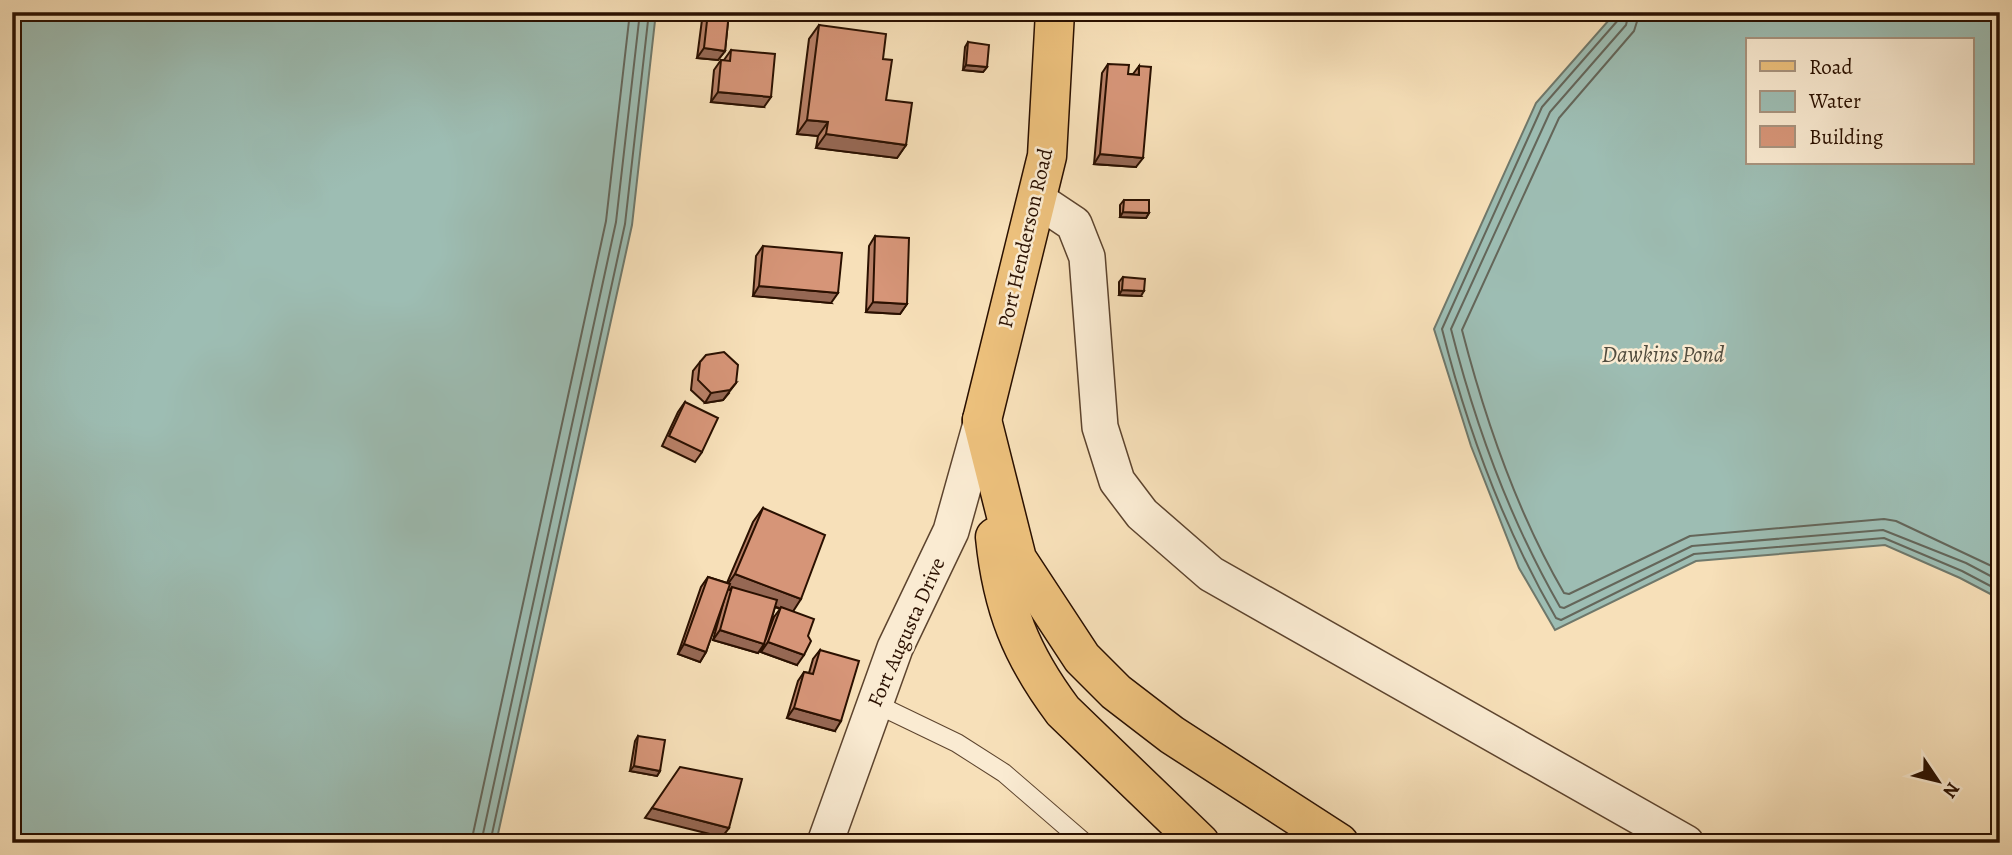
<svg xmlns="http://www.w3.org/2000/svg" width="2012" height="855" font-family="Alegreya,serif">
<rect width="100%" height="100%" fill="#f7e0b9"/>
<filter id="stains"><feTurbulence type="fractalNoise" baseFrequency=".00286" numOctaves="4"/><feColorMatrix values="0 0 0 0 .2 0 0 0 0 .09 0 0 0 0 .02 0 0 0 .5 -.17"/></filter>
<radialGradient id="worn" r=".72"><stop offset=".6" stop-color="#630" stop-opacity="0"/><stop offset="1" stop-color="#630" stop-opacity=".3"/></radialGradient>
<!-- water -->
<g fill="#9dbdb3" stroke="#6f786b" stroke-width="2" fill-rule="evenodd">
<path d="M12,12H656L632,225L496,843H12Z"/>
<path d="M1616,12H2000V599L1960,578L1885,545L1696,561L1555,630L1519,568L1471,446L1434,329L1536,103ZM1748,40H1972V163H1748Z"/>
</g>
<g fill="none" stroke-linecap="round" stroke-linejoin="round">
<!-- shore -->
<g stroke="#64665a" stroke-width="2">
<path d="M1620,12L1619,19L1542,107L1442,329C1467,428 1505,530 1556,618L1561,620L1694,554L1884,538L1962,571L2000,591"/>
<path d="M1629,12L1626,25L1550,112L1451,329C1475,424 1511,522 1560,607L1564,608L1692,546L1883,530L1966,563L2000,581"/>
<path d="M1640,12L1634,31L1559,118L1462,330C1485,419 1518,514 1564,593L1569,594L1690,536L1884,519L1896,521L2000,570"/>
<path d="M471,843L606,221L630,12"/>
<path d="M481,843L616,222L640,12"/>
<path d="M490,843L625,224L649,12"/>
</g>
<!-- lane casing -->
<g stroke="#5d442e" stroke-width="20">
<path id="lane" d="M874,703L957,743L1004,773L1085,843"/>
</g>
<!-- street casing -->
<g stroke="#5d442e" stroke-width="38">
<g id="street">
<path d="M1038,200L1074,224L1087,257L1100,427L1117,481L1142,514L1211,574L1686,843"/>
<path d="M825,843L895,648L951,531L982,420"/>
</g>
</g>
<!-- primary casing -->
<g stroke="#2a1000" stroke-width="41">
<path id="primary" d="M982,420L1047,156L1055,12"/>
</g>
<!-- highway casing -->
<g stroke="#2a1000" stroke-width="41">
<g id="highway">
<path d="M982,420L1017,559L1082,658L1116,692L1172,735L1339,843"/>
<path d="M995,537C1002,607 1021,655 1063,711L1200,843"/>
</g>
</g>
<!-- lane -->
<use href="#lane" stroke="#faebd2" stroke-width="18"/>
<!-- street -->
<use href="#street" stroke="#faebd2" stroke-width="35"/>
<!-- primary -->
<use href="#primary" stroke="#ecc07c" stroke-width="38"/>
<!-- highway -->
<use href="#highway" stroke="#ecc07c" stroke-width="38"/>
</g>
<!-- wall -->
<g fill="#b88067" stroke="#2a1000" stroke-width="2" fill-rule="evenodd">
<path d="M703,12H729L725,51L718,60L697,58Z"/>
<path d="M819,25L883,59L886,100L906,145L897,158L816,148L818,136L797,134L809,39Z"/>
<path d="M968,42L987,67L983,72L963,70L965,47Z"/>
<path d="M731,50L764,107L711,102L714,70L721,60H724Z"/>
<path d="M1108,64L1128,74H1133L1139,66L1136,167L1094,164L1102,73Z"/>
<path d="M1124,200L1149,213L1146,218L1120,217V205Z"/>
<path d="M875,236L907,304L900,314L866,312L869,246Z"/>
<path d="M763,246L831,303L753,296L756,256Z"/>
<path d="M1123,277L1141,296L1119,295V282Z"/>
<path d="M700,362L729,393L723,400L705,403L691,390L693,371Z"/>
<path d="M685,402L702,452L695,462L662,446L678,412Z"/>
<path d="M763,508L793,611L797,665L761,652L764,644L758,653L713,640L725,597L706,652L700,662L678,654L701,587L708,577L727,583L753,522ZM775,607L780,609L774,617L765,641Z"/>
<path d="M820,650L835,731L787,718L798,681L804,672L809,673L813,659Z"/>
<path d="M638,736L660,771L657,776L630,771L635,741Z"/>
</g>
<!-- shaded-wall -->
<g fill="#966854" stroke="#2a1000" stroke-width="2">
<path d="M752,12H807L802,20Z"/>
<path d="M979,12H1006L1004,15Z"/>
<path d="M704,48L725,51L718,60L697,58Z"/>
<path d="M966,65L987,67L983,72L963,70Z"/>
<path d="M718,92L771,97L764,107L711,102Z"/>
<path d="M807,120L828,122L818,136L797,134Z"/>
<path d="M826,134L906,145L897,158L816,148Z"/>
<path d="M1100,154L1143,158L1136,167L1094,164Z"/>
<path d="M1123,212L1149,213L1146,218L1120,217Z"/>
<path d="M759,286L838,293L831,303L753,296Z"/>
<path d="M1122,290L1144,291L1141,296L1119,295Z"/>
<path d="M873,302L907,304L900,314L866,312Z"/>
<path d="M736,383L723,400L705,403L711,393Z"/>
<path d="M735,574L801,599L792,613L731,590L732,587L730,590L725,588Z"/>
<path d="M720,630L764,644L758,653L713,640Z"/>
<path d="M768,642L804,655L797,665L761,652Z"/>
<path d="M684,644L706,652L700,662L678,654Z"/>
<path d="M794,708L841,721L835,731L787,718Z"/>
<path d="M634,766L660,771L657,776L630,771Z"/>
<path d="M652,808L729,828L722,837L645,818Z"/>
</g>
<!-- building -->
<g fill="#d69578" stroke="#2a1000" stroke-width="2">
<path d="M708,12H729L725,51L704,48Z"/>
<path d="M819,25L886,34L883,59L892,60L886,100L912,103L906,145L826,134L828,122L807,120Z"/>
<path d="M968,42L989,45L987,67L966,65Z"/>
<path d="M731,50L775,54L771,97L718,92L721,60L730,61Z"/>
<path d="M1108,64L1129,65L1128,74L1139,75V66L1151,67L1143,158L1100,154Z"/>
<path d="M1124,200H1149V213L1123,212Z"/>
<path d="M875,236L909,238L907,304L873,302Z"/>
<path d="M763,246L842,253L838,293L759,286Z"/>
<path d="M1123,277L1145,279L1144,291L1122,290Z"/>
<path d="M724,352L738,365L736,383L730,390L711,393L698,380L700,362L706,355Z"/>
<path d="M685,402L718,418L702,452L669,436Z"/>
<path d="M763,508L825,535L801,599L735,574Z"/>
<path d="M708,577L730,584L706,652L684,644Z"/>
<path d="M732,587L777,600L764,644L720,630Z"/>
<path d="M781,607L814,619L808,636L811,641L804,655L768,642Z"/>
<path d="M820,650L859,661L841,721L794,708L804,672L813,674Z"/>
<path d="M638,736L665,740L660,771L634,766Z"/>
<path d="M680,767L742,779L729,828L652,808Z"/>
</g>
<g text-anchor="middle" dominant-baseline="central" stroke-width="5" stroke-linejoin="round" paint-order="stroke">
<!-- street labels -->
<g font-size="21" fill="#2a1000" stroke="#faebd2">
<text transform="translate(1025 238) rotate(-77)">Port Henderson Road</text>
<text transform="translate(906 632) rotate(-66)">Fort Augusta Drive</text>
</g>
<!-- water labels -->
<g font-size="23" font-style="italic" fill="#524d3f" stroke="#faebd2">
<text x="1663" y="354">Dawkins Pond</text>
</g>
</g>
<!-- margin -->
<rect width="2012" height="855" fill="none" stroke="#f7e0b9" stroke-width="42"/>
<rect x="14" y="14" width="1984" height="827" fill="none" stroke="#2a1000" stroke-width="3.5"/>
<rect x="21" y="21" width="1970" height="813" fill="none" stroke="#2a1000" stroke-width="2"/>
<!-- legend -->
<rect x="1746" y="38" width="228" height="126" fill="#faebd2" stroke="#a7937e" stroke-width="2"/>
<rect x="1760" y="61" width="35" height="10" fill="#ecc07c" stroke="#a7937e" stroke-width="2"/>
<text x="1809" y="74" font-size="21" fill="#2a1000">Road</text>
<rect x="1760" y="91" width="35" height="21" fill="#9dbdb3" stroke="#a7937e" stroke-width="2"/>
<text x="1809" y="108" font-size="21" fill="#2a1000">Water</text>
<rect x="1760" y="126" width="35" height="21" fill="#d69578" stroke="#a7937e" stroke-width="2"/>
<text x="1809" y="144" font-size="21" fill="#2a1000">Building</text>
<!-- north arrow -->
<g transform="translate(1938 781) rotate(125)" stroke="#faebd2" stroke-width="5" paint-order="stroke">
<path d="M0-5L12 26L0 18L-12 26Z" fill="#2a1000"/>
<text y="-10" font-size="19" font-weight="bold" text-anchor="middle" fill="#2a1000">N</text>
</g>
<rect width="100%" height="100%" filter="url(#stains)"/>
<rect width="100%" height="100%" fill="url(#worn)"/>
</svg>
